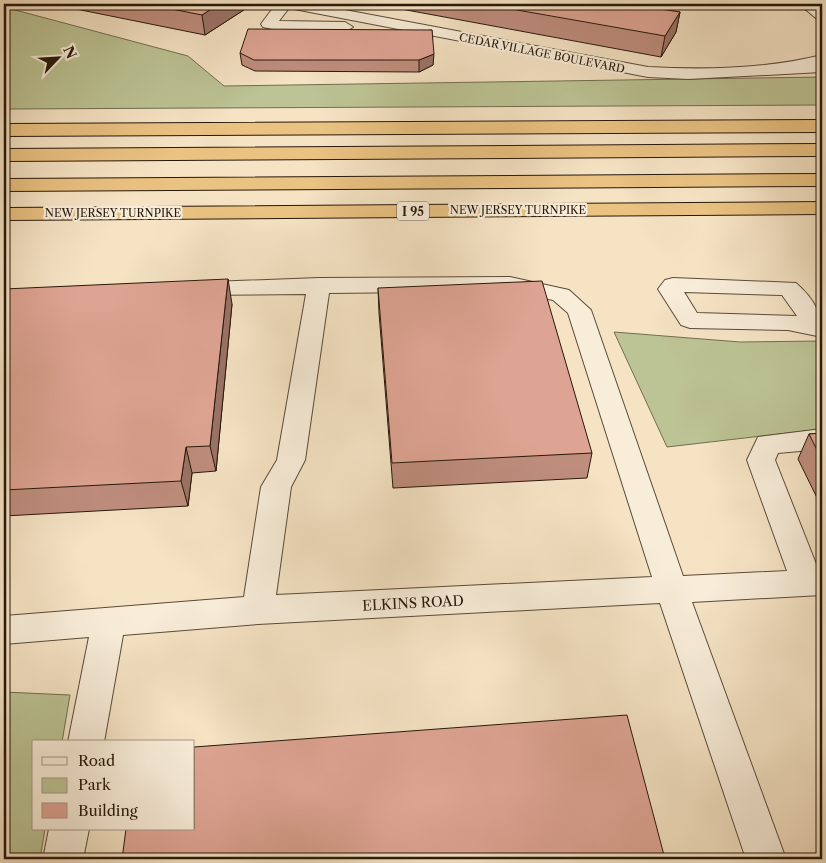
<svg xmlns="http://www.w3.org/2000/svg" width="826" height="863" font-family="'Libre Caslon Text',serif">
<rect width="100%" height="100%" fill="#f5e3c4"/>
<filter id="stains"><feTurbulence type="fractalNoise" baseFrequency=".004" numOctaves="4"/><feColorMatrix values="0 0 0 0 .2 0 0 0 0 .09 0 0 0 0 .02 0 0 0 .5 -.17"/></filter>
<radialGradient id="worn" r=".72"><stop offset=".6" stop-color="#630" stop-opacity="0"/><stop offset="1" stop-color="#630" stop-opacity=".3"/></radialGradient>
<!-- green -->
<g fill="#bcc394" stroke="#726e50">
<path d="M4,7L188,56L224,86L822,77V105L4,109Z"/>
<path d="M614,332L740,342L822,341V429L667,447Z"/>
<path d="M4,692L70,695L62,742H34V829H45L40,859H4Z"/>
</g>
<g fill="none" stroke-linecap="round" stroke-linejoin="round">
<!-- minor casing -->
<g stroke="#5a4b39" stroke-width="2">
<g id="minor">
<path d="M276,4H313L648,67C705,70 766,69 822,55V72L688,79L648,77L289,8L279,21L345,22L353,27L345,32H285L263,27L261,24Z"/>
<path d="M799,4H815L822,9V21L817,19Z"/>
<path d="M510,277L569,290L591,310L683,576L787,571L747,460L758,437L822,429V449L778,453L775,460L818,569H822V595L692,602L786,859H746L660,603L258,624L123,635L104,742H68L89,637L4,644V616L244,597L261,487L277,460L306,294L193,295L185,293L181,288L185,283L319,278ZM510,291L553,300L568,313L652,577L276,595L291,487L305,460L329,293Z"/>
<path d="M673,278L796,283C814,299 822,313 822,337L788,330L690,328L681,325L658,289L665,280ZM684,292L782,295L797,316L697,313Z"/>
<path d="M49,829H89L83,859H43Z"/>
</g>
</g>
<!-- highway casing -->
<g stroke="#27180b" stroke-width="2">
<g id="highway">
<path d="M822,120V132L4,136V124Z"/>
<path d="M822,144V156L4,161V149Z"/>
<path d="M822,174V186L4,191V179Z"/>
<path d="M822,202V214L4,220V208Z"/>
</g>
</g>
<!-- minor -->
<use href="#minor" fill="#f8edd9" fill-rule="evenodd"/>
<!-- highway -->
<use href="#highway" fill="#eac282" fill-rule="evenodd"/>
</g>
<!-- wall -->
<g fill="#bf8d7e" stroke="#27180b">
<path d="M65,4H253L205,35L66,7Z"/>
<path d="M374,4H628L680,12L676,32L661,57Z"/>
<path d="M432,30L433,65L419,72L255,71L242,65L240,53Z"/>
<path d="M378,288L592,453L587,478L393,488L379,313Z"/>
<path d="M4,289L232,304L216,471L192,473L188,506L4,516Z"/>
<path d="M822,433V508L798,459L809,434Z"/>
</g>
<!-- shaded-wall -->
<g fill="#9b7367" stroke="#27180b">
<path d="M219,4H253L205,35L202,15Z"/>
<path d="M680,12L676,32L661,57L665,36Z"/>
<path d="M434,54L433,65L419,72V60Z"/>
<path d="M228,279L232,304L216,471L210,446Z"/>
<path d="M186,447L192,473L188,506L181,481Z"/>
</g>
<!-- building -->
<g fill="#dea493" stroke="#27180b">
<path d="M146,4H219L202,15Z"/>
<path d="M483,4H628L680,12L665,36Z"/>
<path d="M248,29L432,30L434,54L419,60H254L240,53Z"/>
<path d="M228,279L210,446L186,447L181,481L4,490V289Z"/>
<path d="M542,281L592,453L392,463L378,288Z"/>
<path d="M822,433V460L809,434Z"/>
<path d="M627,715L665,859H122L126,829H194V747Z"/>
</g>
<g text-anchor="middle" dominant-baseline="central" stroke-width="4.5" stroke-linejoin="round" paint-order="stroke">
<!-- far-street labels -->
<g font-size="11" fill="#27180b" stroke="#f8edd9">
<text transform="translate(542 53) rotate(11)">CEDAR VILLAGE BOULEVARD</text>
<text x="518" y="210">NEW JERSEY TURNPIKE</text>
<text x="113" y="213">NEW JERSEY TURNPIKE</text>
</g>
<!-- shield labels -->
<rect fill="#f8edd9" stroke="#665849" stroke-width="1" x="397" y="201.5" width="32" height="19" rx="4"/>
<g font-size="12" font-weight="bold" fill="#27180b">
<text x="413" y="211">I 95</text>
</g>
<!-- street labels -->
<g font-size="14" fill="#27180b" stroke="#f8edd9">
<text transform="translate(413 603) rotate(-3)">ELKINS ROAD</text>
</g>
</g>
<!-- margin -->
<rect width="826" height="863" fill="none" stroke="#f5e3c4" stroke-width="20"/>
<rect x="5" y="5" width="816" height="853" fill="none" stroke="#27180b" stroke-width="2.5"/>
<rect x="10" y="10" width="806" height="843" fill="none" stroke="#27180b"/>
<!-- legend -->
<rect x="32" y="740" width="162" height="90" fill="#f8edd9" stroke="#a49887"/>
<rect x="42" y="757" width="25" height="8" fill="#f8edd9" stroke="#a49887"/>
<text x="78" y="766" font-size="15" fill="#27180b">Road</text>
<rect x="42" y="778" width="25" height="15" fill="#bcc394" stroke="#a49887"/>
<text x="78" y="790" font-size="15" fill="#27180b">Park</text>
<rect x="42" y="803" width="25" height="15" fill="#dea493" stroke="#a49887"/>
<text x="78" y="816" font-size="15" fill="#27180b">Building</text>
<!-- north arrow -->
<g transform="translate(58 58) rotate(65)" stroke="#f8edd9" stroke-width="4" paint-order="stroke">
<path d="M0-4L9 19L0 12L-9 19Z" fill="#27180b"/>
<text y="-8" font-size="14" font-weight="bold" text-anchor="middle" fill="#27180b">N</text>
</g>
<rect width="100%" height="100%" filter="url(#stains)"/>
<rect width="100%" height="100%" fill="url(#worn)"/>
</svg>
